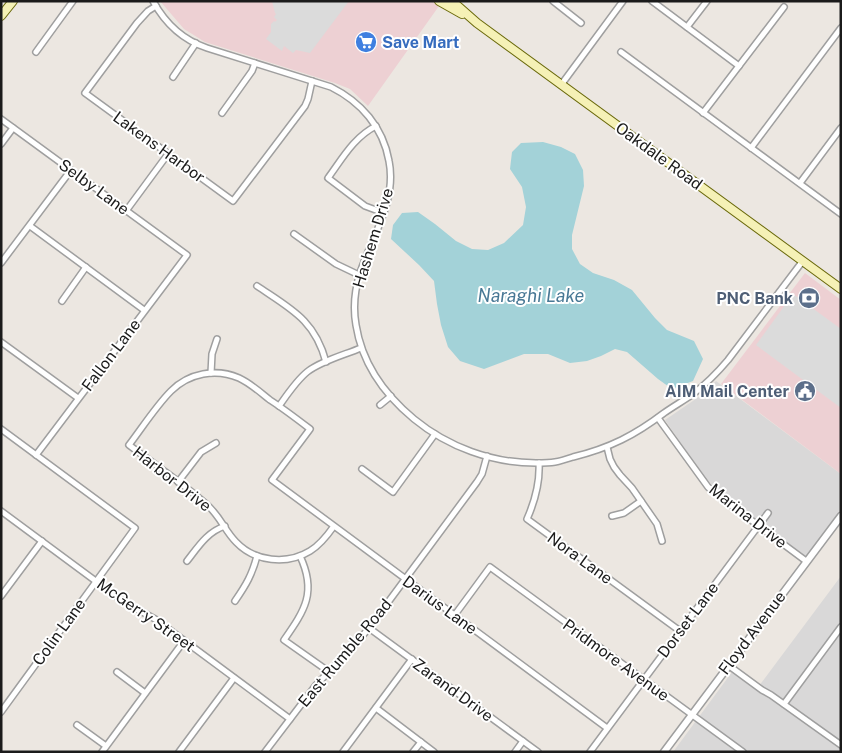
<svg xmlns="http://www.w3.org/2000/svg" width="842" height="753" font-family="'Public Sans',sans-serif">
<rect width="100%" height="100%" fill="#ece7e1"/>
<!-- residential -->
<g fill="#d9d8d8">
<path d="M716,381L841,474V513L807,559L718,491L703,475L665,420L703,394Z"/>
<path d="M841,576V752H673L732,672L756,690Z"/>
</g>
<!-- commercial -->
<g fill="#edd0d3">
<path d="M160,1H432L439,6L368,106L350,89L335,83L205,42L184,29Z"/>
<path d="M805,273L841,300V474L721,384Z"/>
</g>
<!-- parking -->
<g fill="#dbdbdb">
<path d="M272,1H349L310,53L296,50L293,53L284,46L282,51L266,39L271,32V24L274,21L275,22L277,20L274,17L276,14L275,13Z"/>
<path d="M793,294L841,329V408L756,345Z"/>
</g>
<!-- water -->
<path fill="#a3d2d8" d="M543,142L561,147L575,154L583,170L584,186L572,235V249L580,264L593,273L614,280L632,290L655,318L667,330L694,341L703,359L693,381L672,389L658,379L627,352L615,349L601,356L587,361L570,363L548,354H524L484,369L460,361L448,347L441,325L437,304L434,281L419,265L391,239L393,225L402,213L418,212L435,224L456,241L472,249L488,250L504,243L523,225L526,207L522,187L510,169L512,152L521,143Z"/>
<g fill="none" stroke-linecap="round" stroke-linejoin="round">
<!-- minor casing -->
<g stroke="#9f9f9f" stroke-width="8">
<g id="minor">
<path d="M153,1C165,23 183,40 207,48L331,87C361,102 383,127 389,161C397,201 372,236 360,273C355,289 353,308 356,325C362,363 385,395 414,419C448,447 492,463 536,463C542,463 549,463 555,462C561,461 567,459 573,457C610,448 635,435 664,413C674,406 683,401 693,394C706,384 717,373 728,360L802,262"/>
<path d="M553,1L581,23"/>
<path d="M652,1L739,66"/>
<path d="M156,6L148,11L137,23L85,93L233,201L305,106L308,99L312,81"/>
<path d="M687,27L707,1"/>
<path d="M36,52L73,1"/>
<path d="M621,52L841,214"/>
<path d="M173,77L196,43"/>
<path d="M561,85L623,1"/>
<path d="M222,113L252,71L255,63"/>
<path d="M703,113L784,7"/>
<path d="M1,119L187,255L36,455"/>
<path d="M376,126C354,137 342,159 328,178L365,206L384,213"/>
<path d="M1,144L13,128"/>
<path d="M751,148L841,28"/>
<path d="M800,183L841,128"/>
<path d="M126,211L168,154"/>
<path d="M30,226L144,310"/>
<path d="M294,234L336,264L359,275"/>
<path d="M1,263L71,170"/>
<path d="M257,286C291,309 315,320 326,362"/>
<path d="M62,301L86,267"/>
<path d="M1,342L78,398"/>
<path d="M211,373L212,354L217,339"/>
<path d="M380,405L391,396"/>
<path d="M279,406C287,395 296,381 307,372C321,361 344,355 361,348"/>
<path d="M658,418L708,487L716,494L806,561"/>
<path d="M1,429L135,528L1,712"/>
<path d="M607,447L610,459L614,467L620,475L632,488L657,524L662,541"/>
<path d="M539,463C540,482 535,501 527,519L680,631"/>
<path d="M362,469L393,492L435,434"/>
<path d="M178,482L201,452L216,443"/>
<path d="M1,511L124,602L155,619L290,719"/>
<path d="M612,516L624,513L641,501"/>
<path d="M334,526C327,536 320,545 310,551C287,565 255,562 236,542C224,530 220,515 205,503C181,482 154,464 129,445C142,428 156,406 171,391C189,373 216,368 239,378C250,383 260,392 270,400C284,409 297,419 310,429L272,480L607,728"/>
<path d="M300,556C317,592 305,610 284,640L328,671"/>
<path d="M187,561C198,547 207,532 225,526"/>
<path d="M1,596L42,541"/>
<path d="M235,601C246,585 252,575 257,556"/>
<path d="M454,616L490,567L743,752"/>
<path d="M369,628L538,752"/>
<path d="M728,665L762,690L771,695L841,745"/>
<path d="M117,672L145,693"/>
<path d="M784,704L841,627"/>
<path d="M376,708L434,752"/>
<path d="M77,725L106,746"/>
<path d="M102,752L184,641"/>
<path d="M179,752L234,678"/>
<path d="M265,752L316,685L352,648L369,628L477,482L482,474L487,456"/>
<path d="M343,752L412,659"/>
<path d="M413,752L421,742"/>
<path d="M515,752L523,741"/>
<path d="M590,752L768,513"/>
</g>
</g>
<!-- tertiary casing -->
<g stroke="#9f9f9f" stroke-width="9">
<path id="tertiary" d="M664,752L841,516"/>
</g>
<!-- secondary casing -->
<g stroke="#6a690b" stroke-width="10">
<g id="secondary">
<path d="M439,1L462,14"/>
<path d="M452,1L477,23L841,289"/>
<path d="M1,16L13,1"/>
</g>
</g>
<!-- minor -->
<use href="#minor" stroke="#fff" stroke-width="5"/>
<!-- tertiary -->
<use href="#tertiary" stroke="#fff" stroke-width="6"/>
<!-- secondary -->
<use href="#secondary" stroke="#f5f1b6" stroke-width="8"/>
</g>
<!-- icons -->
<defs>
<g id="supermarket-disc" transform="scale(1.125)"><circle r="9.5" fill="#3f7fe0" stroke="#fff"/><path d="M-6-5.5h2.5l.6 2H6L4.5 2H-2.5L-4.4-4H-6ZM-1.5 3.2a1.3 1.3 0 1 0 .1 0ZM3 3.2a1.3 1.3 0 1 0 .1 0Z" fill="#fff"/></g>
<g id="bank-disc" transform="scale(1.125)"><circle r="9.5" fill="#5c6f8a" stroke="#fff"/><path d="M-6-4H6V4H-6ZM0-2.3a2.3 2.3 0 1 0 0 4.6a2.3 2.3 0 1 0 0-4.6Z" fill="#fff"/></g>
<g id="civic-disc" transform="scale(1.125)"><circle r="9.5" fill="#5c6f8a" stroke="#fff"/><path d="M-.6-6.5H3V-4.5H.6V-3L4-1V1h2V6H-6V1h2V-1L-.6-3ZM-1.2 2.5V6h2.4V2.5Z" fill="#fff"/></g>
</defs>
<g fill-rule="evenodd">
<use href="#supermarket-disc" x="366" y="42"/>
<use href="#bank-disc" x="809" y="298"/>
<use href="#civic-disc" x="805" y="391"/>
</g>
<g text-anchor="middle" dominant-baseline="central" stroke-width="4" stroke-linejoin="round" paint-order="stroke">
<!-- shop labels -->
<g font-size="16" font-weight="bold" fill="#366cbe" stroke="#fff" text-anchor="start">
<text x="382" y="42">Save Mart</text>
</g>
<!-- street labels -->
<g font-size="16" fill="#1b1b1b" stroke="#fff">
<text transform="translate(159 147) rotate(36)">Lakens Harbor</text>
<text transform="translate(659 156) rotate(36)">Oakdale Road</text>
<text transform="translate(94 187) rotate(36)">Selby Lane</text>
<text transform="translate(373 238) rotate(-73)">Hashem Drive</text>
<text transform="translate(111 355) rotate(-53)">Fallon Lane</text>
<text transform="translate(172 479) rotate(38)">Harbor Drive</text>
<text transform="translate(748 516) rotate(38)">Marina Drive</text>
<text transform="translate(580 558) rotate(36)">Nora Lane</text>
<text transform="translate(440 605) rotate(36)">Darius Lane</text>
<text transform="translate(146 615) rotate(35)">McGerry Street</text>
<text transform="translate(688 620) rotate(-53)">Dorset Lane</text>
<text transform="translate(59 632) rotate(-54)">Colin Lane</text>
<text transform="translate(752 633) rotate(-53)">Floyd Avenue</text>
<text transform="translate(345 653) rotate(-50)">East Rumble Road</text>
<text transform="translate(616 660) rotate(36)">Pridmore Avenue</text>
<text transform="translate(453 690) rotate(36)">Zarand Drive</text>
</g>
<!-- service labels -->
<g font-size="16" font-weight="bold" fill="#4e5e75" stroke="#fff" text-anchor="end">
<text x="793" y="298">PNC Bank</text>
<text x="789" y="391">AIM Mail Center</text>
</g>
<!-- water labels -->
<g font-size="18" font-style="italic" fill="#487895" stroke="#fff">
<text x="531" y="295">Naraghi Lake</text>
</g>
</g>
<!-- border -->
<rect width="842" height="753" fill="none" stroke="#1b1b1b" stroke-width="5"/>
</svg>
